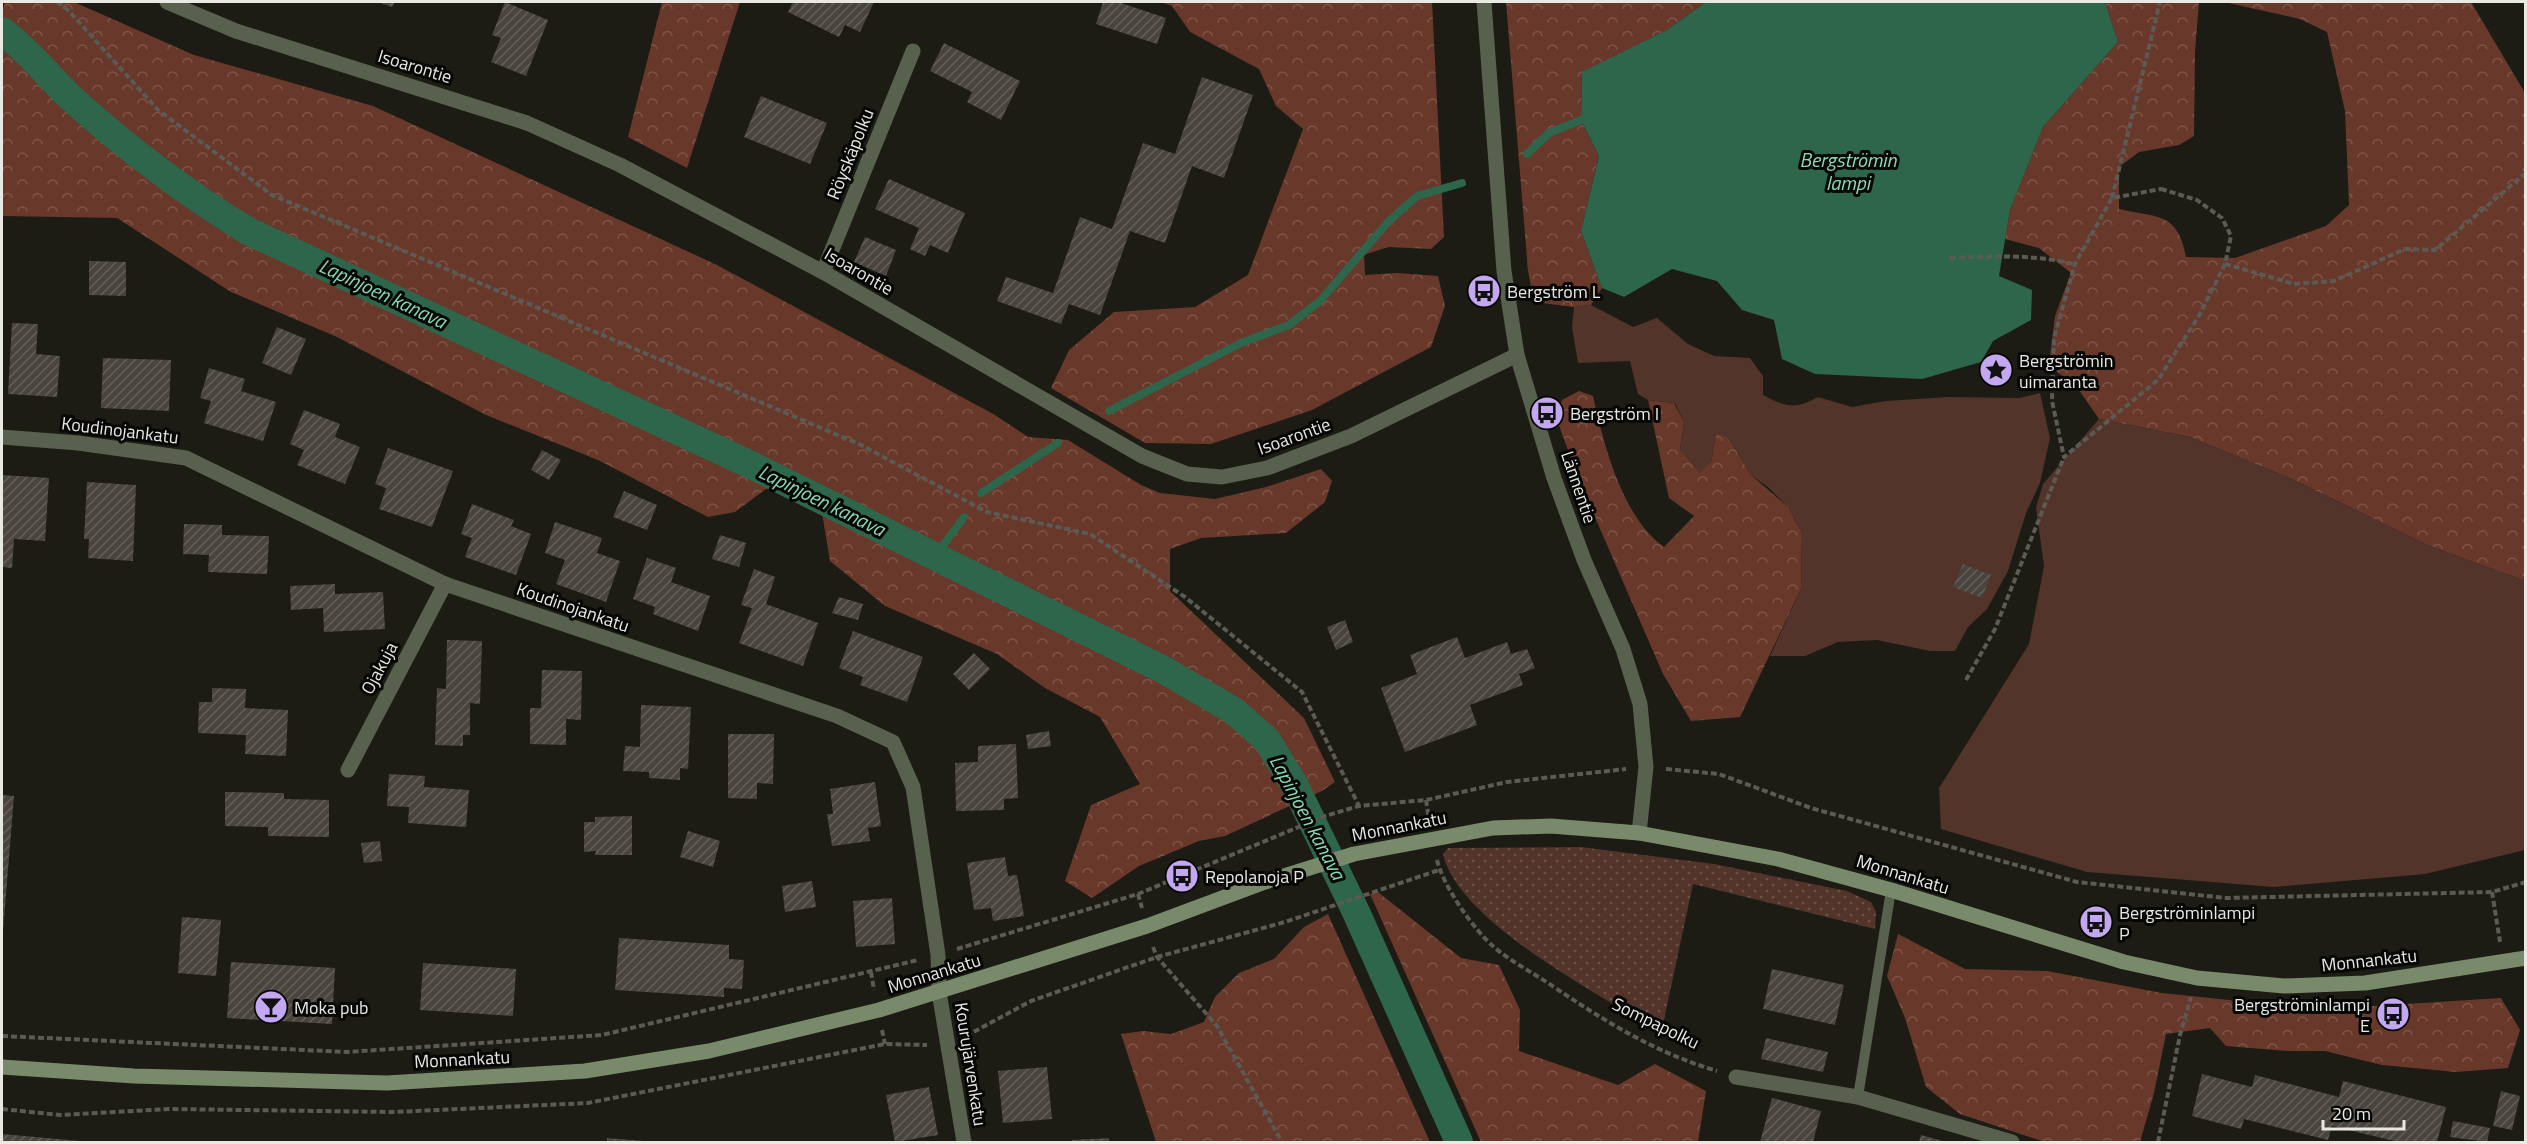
<svg xmlns="http://www.w3.org/2000/svg" width="2527" height="1144" font-family="'Titillium Web',sans-serif">
<defs>
<pattern id="grass-dots" width="8" height="8" patternUnits="userSpaceOnUse" patternTransform="scale(1.5)"><rect width="8" height="8" fill="#52342b"/><path d="M2 2h.1M6 6h.1" fill="none" stroke="#6b514a" stroke-width="1.8" stroke-linecap="round"/></pattern>
<pattern id="forest-crowns" width="20" height="18" patternUnits="userSpaceOnUse" patternTransform="scale(1.5)"><rect width="20" height="18" fill="#68382a"/><path d="M2 6a3 3 0 1 1 6 0M12 15a3 3 0 1 1 6 0" fill="none" stroke="#7e5549"/></pattern>
<pattern id="building-hatch" width="6" height="6" patternUnits="userSpaceOnUse" patternTransform="scale(1.5)"><rect width="6" height="6" fill="#4a443f"/><path d="M-1 1l2-2M0 6l6-6M5 7l2-2" fill="none" stroke="#645f5b"/></pattern>
</defs>
<rect width="100%" height="100%" fill="#1c1b14"/>
<!-- grass -->
<path fill="url(#grass-dots)" d="M1581,847L1714,864L1847,891L1871,902L1876,912L1875,929L1693,884L1662,1029H1655C1598,994 1458,921 1443,854L1448,848Z"/>
<!-- forest -->
<g fill="url(#forest-crowns)">
<path d="M5,2H74L194,55L373,106L717,265L995,415L1028,437L1068,440L1141,485L1160,493L1215,499L1266,487L1321,469L1332,481L1325,502L1286,533L1201,538L1170,549V591L1304,718L1335,782L1322,791L1225,836L1199,841L1139,866L1092,898L1065,881L1091,805L1140,784L1100,717L1045,688L997,654L885,606L830,561L821,507L777,481L735,512L708,517L598,460L486,415L337,337L231,292L117,218L2,216V14Z"/>
<path d="M662,2H740L687,168L628,137Z"/>
<path d="M1161,2H1432L1444,237L1431,249L1388,247L1364,255L1365,275L1397,273L1438,276L1445,306L1431,347L1312,410L1211,444L1145,443L1051,388L1069,350L1114,312L1195,307L1248,275L1303,129L1276,106L1259,69L1190,32L1172,6Z"/>
<path d="M1506,2H1706L1667,30L1582,73L1581,120L1599,156L1581,231L1602,288L1591,305L1574,307L1534,302L1528,271Z"/>
<path d="M2105,2H2199L2195,52L2194,136L2179,145L2139,152L2119,167V209C2156,218 2178,211 2186,257L2235,258L2326,226L2349,205L2345,111L2327,32L2300,19L2224,2H2471L2525,93V581L2427,545L2294,480L2190,437L2099,419L2079,390L2049,365L2055,316L2071,273L2039,248L2005,239L2010,210L2043,127L2118,42Z"/>
<path d="M1579,391L1593,396C1604,445 1622,517 1664,547L1694,516L1669,498L1648,400L1674,403L1684,422L1680,450L1711,462L1716,433L1728,437L1751,475L1788,507L1802,533L1801,589L1740,717L1691,721L1663,674L1578,478L1556,417L1562,400Z"/>
<path d="M1378,892L1461,958L1499,965L1520,1010L1519,1051L1618,1085L1655,1064L1706,1091L1698,1142H1481L1370,894Z"/>
<path d="M1328,914L1430,1142H1156L1121,1034L1143,1031L1171,1034L1204,1022L1215,997L1239,973L1274,959L1304,927Z"/>
<path d="M1898,934L1965,969L2047,971L2162,993L2239,1001L2358,1007L2501,998L2520,1030L2508,1068L2456,1072L2382,1065L2325,1051H2287L2226,1046L2210,1028L2166,1034L2154,1093L2140,1142H2045L1960,1114L1926,1087L1905,1018L1887,976Z"/>
</g>
<!-- park -->
<g fill="#52342b">
<path d="M1591,305L1633,327L1657,318L1688,344L1714,356L1750,358L1763,376V395C1785,407 1795,410 1818,397L1852,407L1886,401L1948,397L2019,398L2040,393L2050,438L2040,483L2026,513L2008,571L1987,609L1968,627L1955,651H1930L1877,640L1838,642L1805,656H1770L1801,589L1802,533L1788,507L1769,488L1751,475L1728,437L1716,433L1711,462L1700,473L1680,450L1684,422L1675,403L1648,400L1638,394L1630,361L1578,363L1572,327L1574,307Z"/>
<path d="M2099,419L2190,437L2294,480L2427,545L2525,581V850L2425,874L2274,887L2087,872L1941,829L1939,788L2029,644L2044,566L2036,508L2043,484Z"/>
</g>
<!-- water -->
<path fill="#2e664c" d="M1706,2H2105L2118,42L2043,127L2010,210L1999,276L2032,290L2031,320L1993,341L1981,362L1922,379L1815,374L1782,359L1774,320L1742,310L1717,281L1672,269L1624,297L1602,288L1581,231L1599,156L1581,120L1582,72L1667,30Z"/>
<g fill="none" stroke-linecap="round" stroke-linejoin="round">
<!-- stream -->
<g stroke="#2e664c" stroke-width="8">
<path d="M1527,154L1549,133L1581,120"/>
<path d="M1109,411L1241,343L1289,325L1320,301L1388,222L1417,196L1462,183"/>
<path d="M981,493L1058,443"/>
<path d="M936,555L964,517"/>
</g>
<!-- canal -->
<path stroke="#2e664c" stroke-width="28" d="M2,31C31,53 46,74 71,98C125,147 186,193 248,231L749,464L1164,670L1234,711L1267,740L1295,786L1356,912L1459,1142"/>
</g>
<!-- building -->
<g fill="url(#building-hatch)">
<path d="M378,2H395L392,7Z"/>
<path d="M505,2L548,20L526,76L491,62L501,38L492,35Z"/>
<path d="M793,2H874L860,32L845,25L839,37L788,12Z"/>
<path d="M1103,2H1118L1166,18L1157,44L1096,24Z"/>
<path d="M944,43L1020,81L1001,120L967,102L972,92L930,71Z"/>
<path d="M1202,77L1253,95L1224,178L1192,166L1165,243L1130,231L1100,315L1069,304L1061,324L997,301L1006,277L1053,293L1080,217L1112,229L1143,143L1175,154Z"/>
<path d="M761,96L827,123L810,164L744,137Z"/>
<path d="M889,179L965,213L948,253L930,245L925,256L910,249L919,228L875,209Z"/>
<path d="M865,237L896,250L886,276L854,262Z"/>
<path d="M89,261L126,262V296L89,295Z"/>
<path d="M12,323L38,324L36,354L60,356L57,397L8,394Z"/>
<path d="M277,327L306,339L291,375L262,363Z"/>
<path d="M103,358L171,360L169,411L101,408Z"/>
<path d="M209,368L245,379L241,391L276,402L263,441L204,423L211,401L200,398Z"/>
<path d="M304,410L340,424L335,437L360,447L345,484L297,465L304,450L290,444Z"/>
<path d="M388,448L453,471L432,527L379,509L386,488L375,484Z"/>
<path d="M542,450L561,460L549,480L531,470Z"/>
<path d="M2,475L49,478L45,541L14,539L12,568L2,567Z"/>
<path d="M87,482L136,485L133,561L88,558L89,539H84Z"/>
<path d="M624,491L657,505L647,530L613,517Z"/>
<path d="M472,504L514,520L511,526L531,534L516,575L465,557L472,538L461,534Z"/>
<path d="M555,522L602,538L597,553L620,561L606,602L556,584L565,560L545,553Z"/>
<path d="M184,524L222,525V535L269,536L267,574L208,572L209,555L183,554Z"/>
<path d="M720,535L746,543L739,567L712,559Z"/>
<path d="M647,558L676,568L671,582L710,596L698,631L653,614L655,607L633,599Z"/>
<path d="M1963,564L1991,575L1982,598L1953,587Z"/>
<path d="M754,569L775,577L766,604L818,623L803,666L739,643L752,608L741,605Z"/>
<path d="M335,584V594L383,592L385,629L324,632L323,608L291,610L290,586Z"/>
<path d="M839,597L863,604L858,620L832,613Z"/>
<path d="M1345,620L1353,642L1336,650L1327,627Z"/>
<path d="M853,631L923,657L907,702L860,685L863,677L839,668Z"/>
<path d="M1457,637L1465,658L1507,642L1511,654L1527,649L1535,668L1519,674L1523,685L1470,705L1477,725L1405,752L1381,688L1417,674L1410,655Z"/>
<path d="M447,640L482,641L480,704L470,703V735H463V746L435,745L437,688L446,689Z"/>
<path d="M974,653L990,669L969,690L953,674Z"/>
<path d="M542,670L582,671L581,720L566,719V745L530,744V708H541Z"/>
<path d="M212,688L246,689L245,708L288,710L286,756L245,754L246,735L198,733L199,702H212Z"/>
<path d="M641,705L691,707L688,769L680,768V780L649,778V772L623,771L625,746L640,747Z"/>
<path d="M1049,731L1051,746L1028,749L1026,735Z"/>
<path d="M728,734H774L773,784L757,783V799L728,798Z"/>
<path d="M1016,744L1018,798L1004,799V810L956,811L955,763L978,762V746Z"/>
<path d="M389,774L425,776L424,787L469,790L466,827L408,823L409,807L387,806Z"/>
<path d="M875,782L881,826L868,828L870,841L832,846L827,814H833L830,789Z"/>
<path d="M225,792L284,793V799L329,800V837L268,836V827L225,826Z"/>
<path d="M2,795L14,796L3,931H2Z"/>
<path d="M632,816V855H595L596,851L584,852V822H595V817Z"/>
<path d="M688,831L720,841L713,867L680,857Z"/>
<path d="M380,841L382,861L364,863L361,843Z"/>
<path d="M1005,857L1008,876L1017,875L1024,916L993,921L991,908L974,910L967,863Z"/>
<path d="M812,881L816,907L785,912L782,886Z"/>
<path d="M892,898L895,944L856,947L853,901Z"/>
<path d="M182,917L221,920L216,976L178,973Z"/>
<path d="M619,938L729,945V959L744,960L742,989L724,988V997L615,990Z"/>
<path d="M231,962L335,968L332,1024L227,1018Z"/>
<path d="M423,963L516,969L513,1016L420,1010Z"/>
<path d="M1772,969L1844,985L1835,1025L1763,1009Z"/>
<path d="M1766,1038L1828,1052L1823,1072L1761,1059Z"/>
<path d="M1047,1067L1052,1119L1003,1123L998,1071Z"/>
<path d="M2202,1074L2252,1087L2255,1075L2339,1097L2343,1081L2446,1107L2437,1142H2398L2332,1126L2328,1140L2244,1119L2241,1129L2192,1116Z"/>
<path d="M929,1087L938,1135L895,1142L886,1095Z"/>
<path d="M2501,1091L2520,1096L2512,1130L2493,1126Z"/>
<path d="M1772,1098L1821,1111L1813,1142H1760Z"/>
<path d="M2453,1121L2490,1128L2487,1142L2450,1137Z"/>
<path d="M2,1134L80,1141V1142H2Z"/>
<path d="M1921,1135L1946,1142H1919Z"/>
<path d="M607,1138L644,1141V1142H607Z"/>
<path d="M1109,1138V1142H1072V1140Z"/>
</g>
<g fill="none" stroke-linecap="round" stroke-linejoin="round">
<!-- path -->
<g stroke="#5b5a54" stroke-width="4" stroke-dasharray="6 3" stroke-linecap="butt">
<path d="M57,2L67,9L158,110L272,195L859,444L987,512L1090,534L1185,597L1302,692L1359,806"/>
<path d="M2161,189L2197,200L2222,218L2231,236L2225,264L2200,314L2158,380L2064,457L2052,401L2054,338L2075,264L2112,198Z"/>
<path d="M2112,198L2160,2"/>
<path d="M1950,258C1993,256 2032,254 2074,264"/>
<path d="M2225,264L2294,284L2334,281L2405,249L2435,250L2526,173"/>
<path d="M1966,680L1995,629L2064,457"/>
<path d="M1666,769L1719,774L1811,808L2077,882L2226,898L2492,892L2526,882"/>
<path d="M1426,800L1429,820"/>
<path d="M1437,860C1443,886 1474,930 1494,947C1510,961 1530,971 1548,983C1603,1020 1653,1052 1717,1071"/>
<path d="M2492,892L2500,942"/>
<path d="M1138,894L1142,908"/>
<path d="M1153,947L1157,957L1217,1026L1282,1142"/>
<path d="M957,949L1138,894L1325,816L1359,806L1426,800L1507,782L1626,769"/>
<path d="M871,972L874,990"/>
<path d="M882,1030L885,1044"/>
<path d="M2,1036L347,1052L602,1035L918,960"/>
<path d="M966,1036L1031,1001L1157,957L1285,922L1439,870"/>
<path d="M2,1109L60,1115L169,1109L394,1112L588,1103L885,1044L927,1045"/>
<path d="M2158,1142L2180,1035L2191,997"/>
</g>
<!-- lane -->
<path stroke="#57614e" stroke-width="10" d="M1858,1097L1891,890"/>
<!-- street -->
<g stroke="#57614e" stroke-width="15">
<path d="M167,2L236,31L527,123L620,165L823,272L1142,456L1187,474L1222,477L1267,468L1351,436L1517,355"/>
<path d="M1484,2L1504,271L1517,355L1554,478L1584,560L1623,649L1640,704L1646,767L1639,833"/>
<path d="M823,272L913,51"/>
<path d="M2,437L78,443L186,458L445,584L837,716L893,742L913,787L938,955L939,992L964,1142"/>
<path d="M348,770L445,584"/>
<path d="M1736,1077L1858,1097L2012,1142"/>
</g>
<!-- secondary -->
<path stroke="#798a6b" stroke-width="15" d="M2,1067L134,1076L387,1083L585,1071L709,1051L879,1010L1147,926L1265,882L1354,854L1493,828L1551,826L1639,833L1778,859L1891,890L2124,962L2197,978L2284,986L2365,983L2526,958"/>
</g>
<!-- icons -->
<defs>
<g id="bus-disc" transform="scale(1.725)"><circle r="9.5" fill="#c4a7f1" stroke="#060604"/><path d="M-5-6H5V4H4V6H2V4H-2V6H-4V4H-5ZM-3.5-4V0h7V-4ZM-3.5 1.2v1.5H-2V1.2ZM2 1.2v1.5H3.5V1.2Z" fill="#111"/></g>
<g id="sight-disc" transform="scale(1.725)"><circle r="9.5" fill="#c4a7f1" stroke="#060604"/><path d="M0-6L1.8-2.2L6-1.7L2.9 1.2L3.7 5.4L0 3.3L-3.7 5.4L-2.9 1.2L-6-1.7L-1.8-2.2Z" fill="#111"/></g>
<g id="bar-disc" transform="scale(1.725)"><circle r="9.5" fill="#c4a7f1" stroke="#060604"/><path d="M-6-5H6L.8 .8V4.5H3.5V6h-7V4.5H-.8V.8Z" fill="#111"/></g>
</defs>
<g fill-rule="evenodd">
<use href="#bus-disc" x="1484" y="291"/>
<use href="#sight-disc" x="1996" y="370"/>
<use href="#bus-disc" x="1547" y="413"/>
<use href="#bus-disc" x="1182" y="876"/>
<use href="#bus-disc" x="2096" y="922"/>
<use href="#bar-disc" x="271" y="1007"/>
<use href="#bus-disc" x="2393" y="1014"/>
</g>
<g text-anchor="middle" dominant-baseline="central" stroke-width="6" stroke-linejoin="round" paint-order="stroke">
<!-- street labels -->
<g font-size="18" fill="#e9e9e4" stroke="#060604">
<text transform="translate(415 66) rotate(17)">Isoarontie</text>
<text transform="translate(850 154) rotate(-68)">Röyskäpolku</text>
<text transform="translate(859 271) rotate(30)">Isoarontie</text>
<text transform="translate(120 430) rotate(7)">Koudinojankatu</text>
<text transform="translate(1294 436) rotate(-20)">Isoarontie</text>
<text transform="translate(1579 487) rotate(71)">Lännentie</text>
<text transform="translate(573 607) rotate(19)">Koudinojankatu</text>
<text transform="translate(379 668) rotate(-62)">Ojakuja</text>
<text transform="translate(1399 826) rotate(-11)">Monnankatu</text>
<text transform="translate(1903 874) rotate(17)">Monnankatu</text>
<text transform="translate(2369 960) rotate(-6)">Monnankatu</text>
<text transform="translate(934 973) rotate(-17)">Monnankatu</text>
<text transform="translate(1656 1023) rotate(26)">Sompapolku</text>
<text transform="translate(462 1059) rotate(-3)">Monnankatu</text>
<text transform="translate(971 1064) rotate(81)">Kourujärvenkatu</text>
</g>
<!-- poi labels -->
<g font-size="18" fill="#e9e9e4" stroke="#060604" text-anchor="start">
<text x="1507" y="291">Bergström L</text>
<text x="2019" y="360">Bergströmin<tspan x="2019" dy="21">uimaranta</tspan></text>
<text x="1570" y="413">Bergström I</text>
<text x="1205" y="876">Repolanoja P</text>
<text x="2119" y="912">Bergströminlampi<tspan x="2119" dy="21">P</tspan></text>
<text x="2370" y="1004" text-anchor="end">Bergströminlampi<tspan x="2370" dy="21">E</tspan></text>
<text x="294" y="1007">Moka pub</text>
</g>
<!-- water labels -->
<g font-size="20" font-style="italic" fill="#87ddb4" stroke="#060604">
<text x="1848" y="159">Bergströmin<tspan x="1848" dy="23">lampi</tspan></text>
<text transform="translate(383 293) rotate(25)">Lapinjoen kanava</text>
<text transform="translate(822 500) rotate(26)">Lapinjoen kanava</text>
<text transform="translate(1308 817) rotate(62)">Lapinjoen kanava</text>
</g>
</g>
<!-- border -->
<rect width="2527" height="1144" fill="none" stroke="#e9e9e4" stroke-width="6"/>
<!-- scale -->
<path d="M2323 1120v9h81v-9" fill="none" stroke="#e9e9e4" stroke-width="3"/>
<text x="2332" y="1120" font-size="18" fill="#e9e9e4" stroke="#060604" stroke-width="4.5" paint-order="stroke">20 m</text>
</svg>
